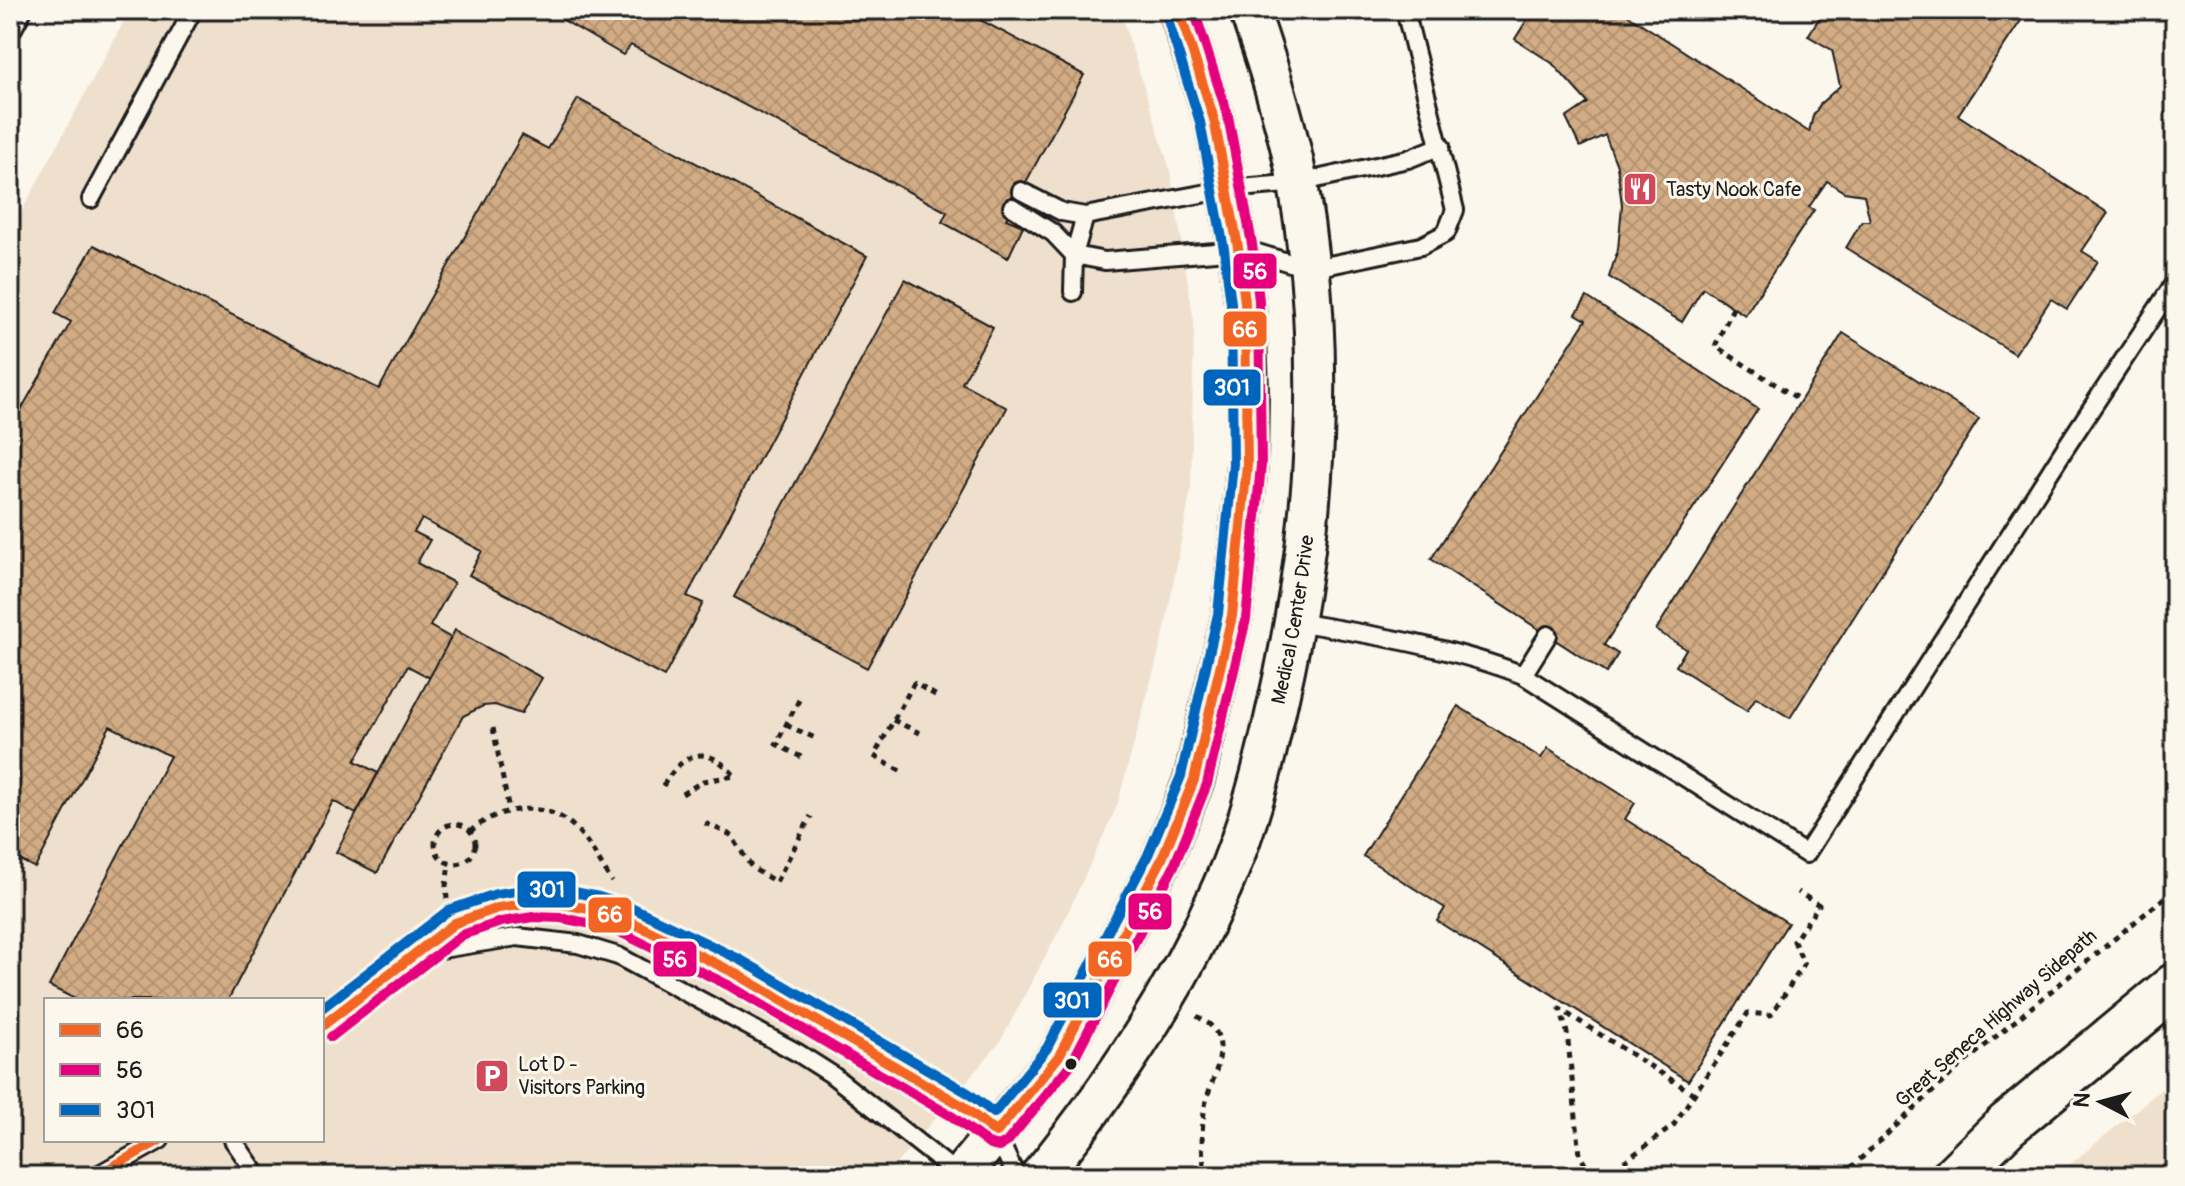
<svg xmlns="http://www.w3.org/2000/svg" width="2185" height="1186" font-family="Pangolin,sans-serif">
<defs>
<pattern id="building-cross-hatch" width="8" height="8" patternUnits="userSpaceOnUse" patternTransform="scale(2)"><rect width="8" height="8" fill="#d2ac84"/><path d="M0 0l8 8M0 8l8-8" fill="none" stroke="#b49371"/></pattern>
</defs>
<rect width="100%" height="100%" fill="#fbf7ec"/>
<filter id="ink" filterUnits="userSpaceOnUse"><feTurbulence type="fractalNoise" baseFrequency=".0125" numOctaves="2"/><feDisplacementMap in="SourceGraphic" scale="16" xChannelSelector="R" yChannelSelector="G"/><feConvolveMatrix kernelMatrix="1 2 1 2 8 2 1 2 1" color-interpolation-filters="sRGB"/></filter>
<g filter="url(#ink)">
<!-- built -->
<g fill="#efe0cd" fill-rule="evenodd">
<path d="M130,10H1120L1170,170L1194,321L1191,489L1164,633L1117,806L1062,925L1000,1042L886,1176H10V233ZM46,1000H322V1140H46Z"/>
<path d="M2175,1078V1176H2056Z"/>
</g>
<!-- building -->
<g fill="url(#building-cross-hatch)" stroke="#1c1c1c" stroke-width="2">
<path d="M564,10H962L1084,75L1006,219L1023,226L1008,258L942,222L947,212L631,45L623,55L560,18Z"/>
<path d="M1533,10H1620L1809,132L1813,116L1821,103L1840,86L1832,50L1808,36L1824,10H2028L1958,115L2108,213L2082,251L2098,261L2067,309L2051,299L2015,354L1846,248L1862,221H1870L1864,195L1844,192L1827,181L1809,207L1814,210L1745,315L1703,288L1682,322L1609,277L1618,249L1622,205L1617,166L1605,135L1580,147L1566,118L1588,103L1552,63L1515,39Z"/>
<path d="M578,99L867,256L687,596L703,603L664,677L469,575L482,551L422,519L414,532L430,540L417,563L454,583L430,626L451,638L430,678L408,666L355,761L378,773L356,814L333,801L228,1000H77L49,986L170,756L110,726L35,868L10,855V429L71,322L55,313L94,245L379,389L522,135L548,149Z"/>
<path d="M905,279L993,327L962,383L1007,408L867,668L734,597Z"/>
<path d="M1587,297L1758,409L1604,645L1618,654L1606,673L1431,559L1586,320L1576,314Z"/>
<path d="M1843,333L1979,419L1790,718L1756,697L1747,711L1676,666L1686,649L1656,630Z"/>
<path d="M455,630L542,678L521,714L495,705L483,706L463,716L377,873L336,852Z"/>
<path d="M1458,706L1541,758L1548,748L1635,803L1625,819L1788,923L1688,1081L1437,921L1445,908L1363,856Z"/>
</g>
<g fill="none" stroke-linecap="round" stroke-linejoin="round">
<!-- service casing -->
<g stroke="#1c1c1c" stroke-width="22">
<g id="service">
<path d="M10,34L23,10"/>
<path d="M1021,191L1062,212L1085,216L1228,189L1298,183L1408,159L1441,146"/>
<path d="M91,199L193,10"/>
<path d="M1012,207L1053,233L1074,255L1105,261L1215,252L1238,247L1310,269L1421,246L1446,233L1455,210L1405,10"/>
<path d="M1073,292L1074,255L1085,216"/>
<path d="M1296,622C1374,635 1450,647 1523,675L1806,854L2064,450L2175,282"/>
<path d="M1523,675L1548,635"/>
<path d="M417,953L517,937L578,944L618,956L798,1053L831,1074L960,1176"/>
<path d="M322,1026L455,923L498,908L532,903L595,910L629,921L735,973L961,1105L996,1133L1016,1176"/>
<path d="M233,1140L258,1176"/>
<path d="M96,1176L160,1140"/>
</g>
</g>
<!-- tertiary casing -->
<g stroke="#1c1c1c" stroke-width="44">
<g id="tertiary">
<path d="M960,1176L1059,1056L1161,861L1194,780L1232,616L1247,465L1248,393L1245,302L1238,247L1214,119L1179,10"/>
<path id="s1" d="M1040,1176C1112,1088 1176,991 1222,887C1249,826 1265,762 1279,697C1317,530 1328,353 1298,184C1287,124 1269,67 1249,10"/>
</g>
</g>
<!-- secondary casing -->
<g stroke="#1c1c1c" stroke-width="50">
<path id="secondary" d="M1955,1176L2007,1125L2175,986"/>
</g>
<!-- path -->
<g stroke="#1c1c1c" stroke-width="5" stroke-dasharray="6 6" stroke-linecap="butt">
<path d="M1733,308L1715,346L1800,400"/>
<path d="M799,700L776,744L803,758"/>
<path d="M893,720L920,733"/>
<path d="M786,725L815,738"/>
<path d="M493,728L509,810"/>
<path d="M900,771L874,756L914,683L937,696"/>
<path d="M663,786C684,751 706,743 735,776"/>
<path d="M682,794L703,781L735,776"/>
<path d="M705,823L731,835L752,868L776,882L811,816"/>
<circle cx="455" cy="844" r="20"/>
<path d="M470,832C496,807 544,799 573,826C589,841 600,863 612,882"/>
<path d="M447,899L446,886L449,863"/>
<path d="M1197,1016C1201,1019 1209,1023 1212,1027C1232,1048 1209,1083 1205,1106C1201,1130 1201,1153 1206,1176"/>
<path d="M1595,1171L1587,1168L1580,1155L1567,1032L1560,1009L1694,1094"/>
<path d="M1593,1176L1595,1171L1612,1168L1625,1161L1673,1126L1748,1013L1771,1015L1804,964L1794,941L1819,905L1798,892"/>
<path d="M1842,1176L1959,1067L2175,889"/>
</g>
<!-- service -->
<use href="#service" stroke="#fbf7ec" stroke-width="16"/>
<!-- tertiary -->
<use href="#tertiary" stroke="#fbf7ec" stroke-width="38"/>
<!-- secondary -->
<use href="#secondary" stroke="#fbf7ec" stroke-width="44"/>
<!-- bus-1 casing -->
<g stroke="#fbf7ec" stroke-width="16">
<g id="bus-1">
<path d="M322,1026L455,923L498,908L532,903L563,904L595,910L629,921L735,973L961,1105L996,1133L1059,1056L1161,861L1194,780L1232,616L1247,465L1245,302L1238,247L1214,119L1179,10"/>
<path d="M96,1176L160,1140"/>
</g>
</g>
<!-- bus-2 casing -->
<g stroke="#fbf7ec" stroke-width="16">
<path id="bus-2" d="M331,1037L462,935L501,922L533,917L561,918L592,924L624,934L728,985L953,1117L990,1145L999,1147L1007,1142L1071,1064L1174,866L1207,784L1246,619L1261,465L1259,300L1252,244L1228,116L1194,10"/>
</g>
<!-- bus-3 casing -->
<g stroke="#fbf7ec" stroke-width="16">
<path id="bus-3" d="M322,1008L449,910L496,894L531,889L565,890L599,897L633,908L741,960L968,1093L994,1113L1047,1048L1148,855L1181,776L1218,614L1233,464L1231,303L1224,249L1200,122L1166,14"/>
</g>
<!-- bus-1 -->
<use href="#bus-1" stroke="#f26522" stroke-width="10"/>
<!-- bus-2 -->
<use href="#bus-2" stroke="#e5007d" stroke-width="10"/>
<!-- bus-3 -->
<use href="#bus-3" stroke="#0065bd" stroke-width="10"/>
</g>
</g>
<!-- icons -->
<defs>
<g id="restaurant-square" transform="scale(1.8)"><rect x="-9" y="-9" width="18" height="18" rx="4" fill="#d1495b" stroke="#fbf7ec"/><path d="M-5-6h1v4h1v-4h1v4h1v-4h1v5L-1.5 .5V6h-2V.5L-5-1ZM5-6V6H3V1.5H1.5Q1.5-4 5-6Z" fill="#fff"/></g>
<g id="parking-square" transform="scale(1.8)"><rect x="-9" y="-9" width="18" height="18" rx="4" fill="#d1495b" stroke="#fbf7ec"/><path d="M-3.5-5.5H1a3.5 3.5 0 0 1 0 7H-1V5.5H-3.5ZM-1-3.4V-.6H.8a1.4 1.4 0 0 0 0-2.8Z" fill="#fff"/></g>
</defs>
<g fill-rule="evenodd">
<use href="#restaurant-square" x="1640" y="189"/>
<use href="#parking-square" x="492" y="1076"/>
</g>
<!-- markers -->
<circle fill="#1c1c1c" stroke="#fbf7ec" stroke-width="3" cx="1071" cy="1064" r="7"/>
<g text-anchor="middle" dominant-baseline="central" stroke-width="6" stroke-linejoin="round" paint-order="stroke">
<!-- poi labels -->
<g font-size="20" fill="#1c1c1c" stroke="#fbf7ec" text-anchor="start">
<text x="1666" y="189">Tasty Nook Cafe</text>
<text x="518" y="1064">Lot D -<tspan x="518" dy="23">Visitors Parking</tspan></text>
</g>
<!-- street labels -->
<g font-size="20" fill="#1c1c1c" stroke="#fbf7ec">
<text stroke="none"><textPath href="#s1" startOffset="620">Medical Center Drive</textPath></text>
<text transform="translate(1996 1018) rotate(-41)">Great Seneca Highway Sidepath</text>
</g>
</g>
<g stroke="#fbf7ec" stroke-width="3">
<rect x="1232" y="252" width="46" height="38" rx="8" fill="#e5007d"/>
<rect x="1222" y="310" width="46" height="38" rx="8" fill="#f26522"/>
<rect x="1202" y="368" width="60" height="39" rx="8" fill="#0065bd"/>
<rect x="516" y="870" width="61" height="39" rx="8" fill="#0065bd"/>
<rect x="1127" y="892" width="46" height="39" rx="8" fill="#e5007d"/>
<rect x="587" y="896" width="46" height="38" rx="8" fill="#f26522"/>
<rect x="652" y="940" width="46" height="38" rx="8" fill="#e5007d"/>
<rect x="1087" y="940" width="46" height="38" rx="8" fill="#f26522"/>
<rect x="1042" y="981" width="61" height="38" rx="8" fill="#0065bd"/>
</g>
<g font-size="22" text-anchor="middle" font-weight="bold" fill="#fff">
<text x="1255" y="279">56</text>
<text x="1245" y="337">66</text>
<text x="1232" y="395">301</text>
<text x="547" y="897">301</text>
<text x="1150" y="919">56</text>
<text x="610" y="922">66</text>
<text x="675" y="967">56</text>
<text x="1110" y="967">66</text>
<text x="1072" y="1008">301</text>
</g>
<!-- margin -->
<rect width="2185" height="1186" fill="none" stroke="#fbf7ec" stroke-width="40"/>
<rect x="20" y="20" width="2145" height="1146" fill="none" stroke="#1c1c1c" stroke-width="3" filter="url(#ink)"/>
<!-- legend -->
<rect x="44" y="998" width="280" height="144" fill="#fbf7ec" stroke="#a29f99" stroke-width="2"/>
<rect x="60" y="1024" width="40" height="12" fill="#f26522" stroke="#a29f99" stroke-width="2"/>
<text x="116" y="1038" font-size="24" fill="#1c1c1c">66</text>
<rect x="60" y="1064" width="40" height="12" fill="#e5007d" stroke="#a29f99" stroke-width="2"/>
<text x="116" y="1078" font-size="24" fill="#1c1c1c">56</text>
<rect x="60" y="1104" width="40" height="12" fill="#0065bd" stroke="#a29f99" stroke-width="2"/>
<text x="116" y="1118" font-size="24" fill="#1c1c1c">301</text>
<!-- north arrow -->
<g transform="translate(2101 1102) rotate(276)" stroke="#fbf7ec" stroke-width="6" paint-order="stroke">
<path d="M0-6L14 30L0 20L-14 30Z" fill="#1c1c1c"/>
<text y="-12" font-size="22" font-weight="bold" text-anchor="middle" fill="#1c1c1c">N</text>
</g>
</svg>
